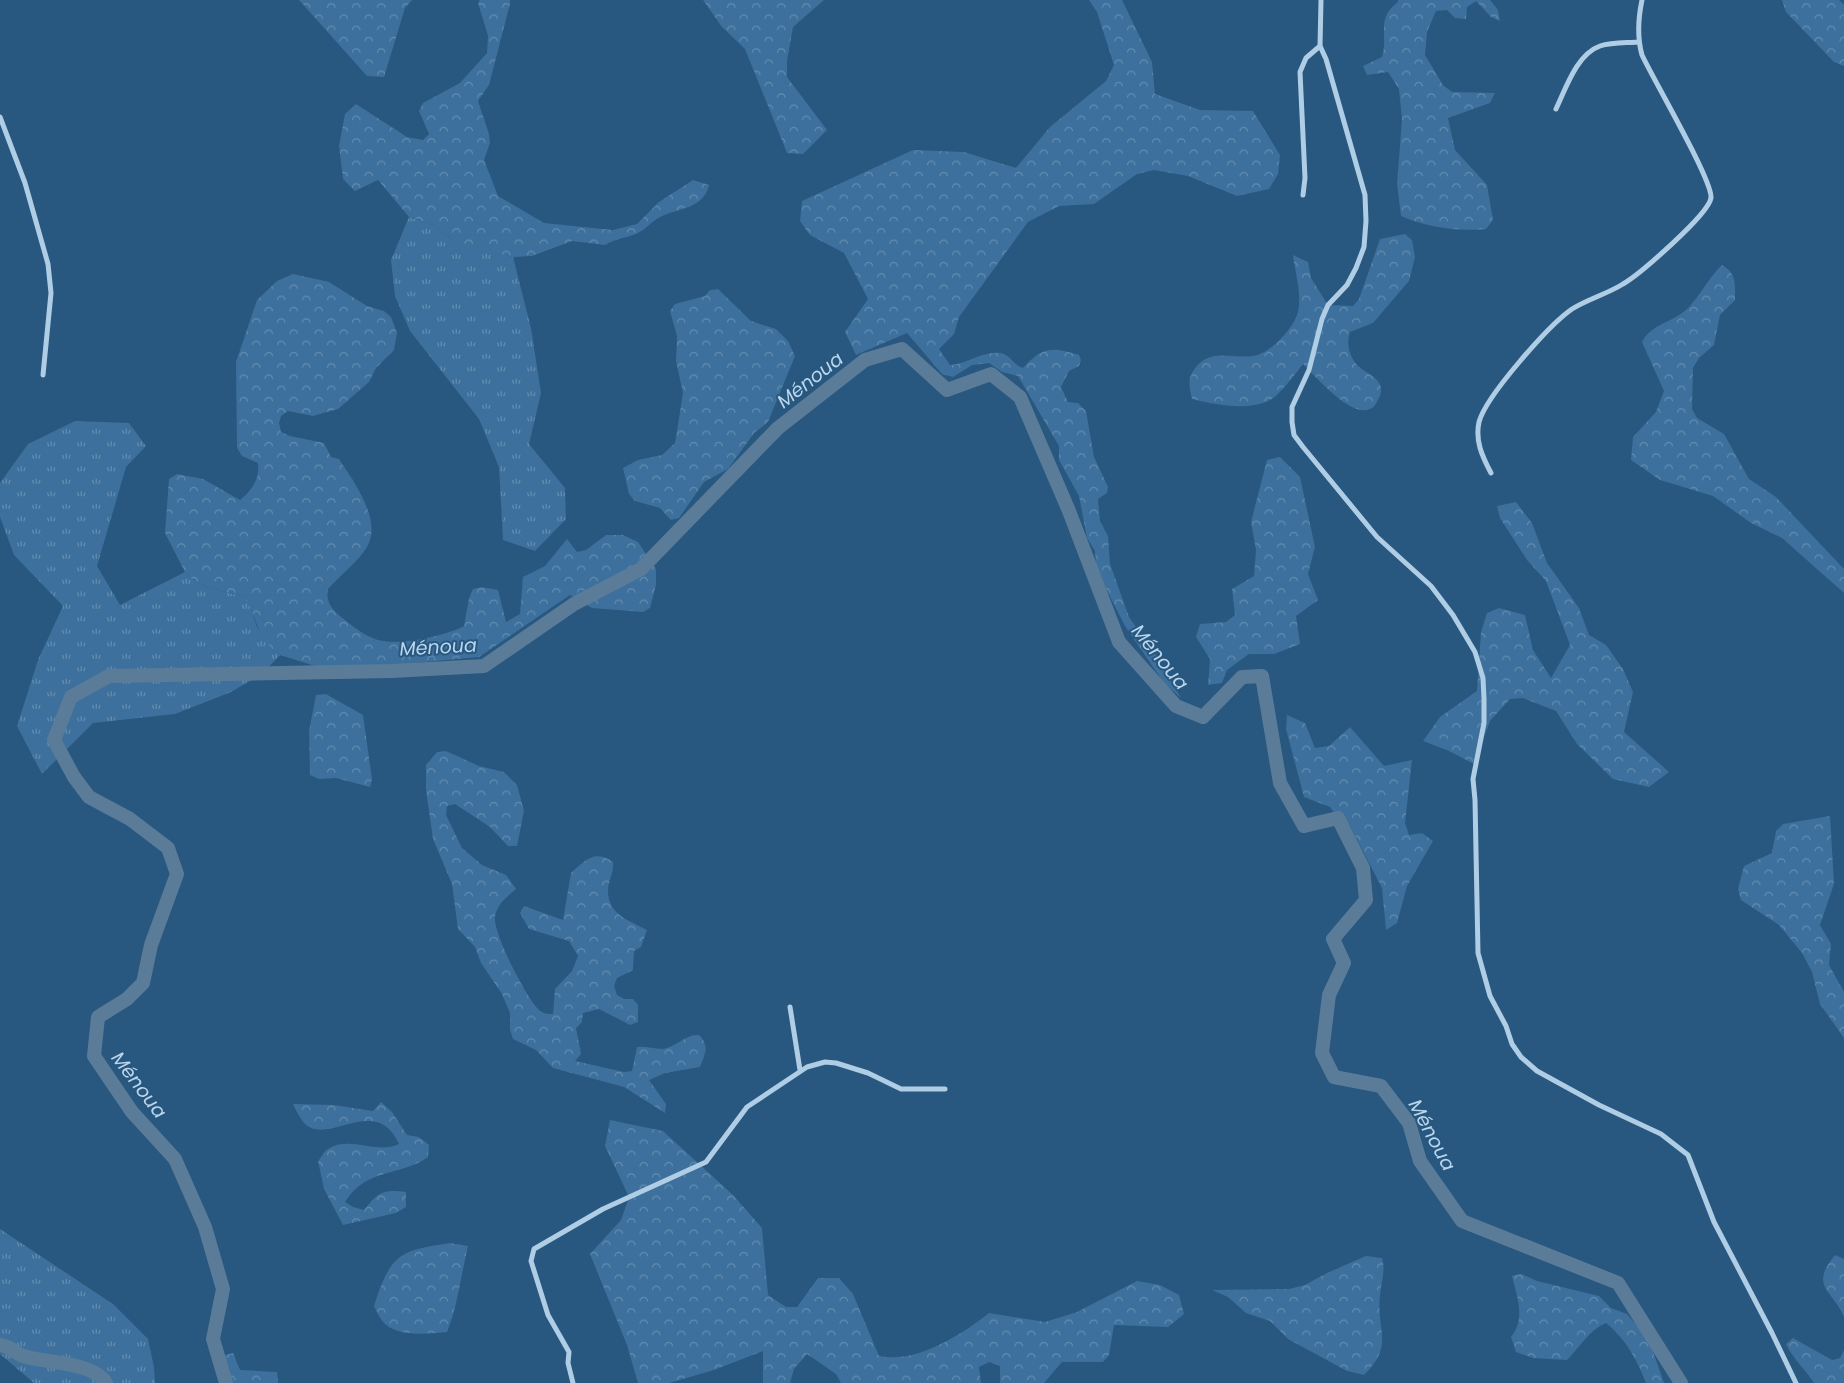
<svg xmlns="http://www.w3.org/2000/svg" width="1844" height="1383" font-family="Poppins,sans-serif">
<defs>
<pattern id="grass-tufts" width="24" height="20" patternUnits="userSpaceOnUse" patternTransform="scale(1.25)"><rect width="24" height="20" fill="#3d709c"/><path d="M3 7l-1-3M5 7V3M7 7l1-3M15 17l-1-3M17 17v-4M19 17l1-3" fill="none" stroke="#648db0"/></pattern>
<pattern id="forest-crowns" width="20" height="18" patternUnits="userSpaceOnUse" patternTransform="scale(1.25)"><rect width="20" height="18" fill="#3d709c"/><path d="M2 6a3 3 0 1 1 6 0M12 15a3 3 0 1 1 6 0" fill="none" stroke="#648db0"/></pattern>
</defs>
<rect width="100%" height="100%" fill="#28577f"/>
<!-- grass -->
<g fill="url(#grass-tufts)">
<path d="M409,217L433,225L454,241L513,257L531,328L541,393L529,444L565,488L566,519L535,551L503,540L499,467L479,419L410,331L395,296L391,260Z"/>
<path d="M75,421L129,423L146,446L126,467L97,566L120,605L185,572L192,579L206,587L241,596L248,601L257,627L273,650L280,655L263,673L231,692L175,714L93,723L42,774L17,726L38,660L63,606L14,555L0,517V483L28,444Z"/>
<path d="M0,1229L113,1304L148,1339L154,1367L155,1383H34L0,1354Z"/>
</g>
<!-- forest -->
<g fill="url(#forest-crowns)">
<path d="M299,0H412L405,8L384,77L367,76Z"/>
<path d="M480,0H510V4L489,85L478,101L489,134L490,143L484,160L498,196L544,223L613,230L637,224L659,202L693,180L709,185C704,209 678,208 660,217C652,221 646,229 638,233C627,238 616,238 605,245L572,241L532,256L513,257L470,247L454,241L433,225L409,217L378,180L355,191L343,179L339,146L345,114L356,104L407,137L423,140L429,134L419,111L423,103L460,83L487,53L488,36L478,3Z"/>
<path d="M703,0H824L793,27L787,61V77L827,130L803,154L787,153L745,49L722,27Z"/>
<path d="M1089,0H1122L1152,62L1155,94L1200,110L1253,111L1280,155L1278,174L1269,189L1237,196L1188,176L1154,170L1137,174L1094,204L1059,206L1028,222L959,317L954,334L939,349L950,365C967,364 982,351 1000,353C1010,354 1014,366 1023,368C1043,346 1052,347 1079,355L1081,360L1079,366L1069,371L1061,387L1068,402L1078,403L1086,411L1094,457L1108,487L1107,493L1098,499L1100,521L1108,536L1110,564L1129,617L1156,655L1181,698L1164,683L1125,626L1096,569L1095,551L1087,538L1079,496L1059,460V446L1018,376L1002,372L989,363L972,365L953,377L942,374L907,333L856,355L845,332L868,299L844,253L810,235L800,221L802,201L913,150L964,152L1016,168L1050,127L1106,81L1114,65L1097,12Z"/>
<path d="M1398,0H1490L1498,10L1500,21L1491,17L1476,1L1467,7L1466,19L1455,18L1447,10L1436,11L1427,32L1425,55L1443,85L1452,92L1495,93L1490,103L1448,118L1455,150L1487,185L1493,220L1486,229C1458,232 1426,227 1401,216L1397,184L1402,120L1399,89L1388,72L1367,75L1363,66L1382,57C1389,35 1375,19 1398,2Z"/>
<path d="M1782,0H1839L1844,5V66L1834,62L1786,12Z"/>
<path d="M1405,234L1412,240L1415,257L1409,281L1373,323L1350,332C1347,343 1348,351 1354,361C1361,374 1389,377 1379,398C1376,403 1375,407 1370,409C1351,418 1316,377 1303,364C1295,374 1287,385 1278,394C1258,414 1216,405 1192,399C1189,386 1187,378 1196,367C1211,348 1233,359 1253,356C1270,354 1294,328 1298,312C1302,293 1295,273 1293,255L1308,262L1311,278L1328,305L1353,306L1359,299L1380,239Z"/>
<path d="M1722,265C1737,273 1735,285 1735,300L1720,315L1714,345L1699,358L1693,368L1692,409L1697,418L1724,434L1749,479L1776,497L1844,569V593L1782,538L1751,523L1713,496L1660,480L1631,460L1633,437L1656,412L1664,391L1642,342C1650,326 1668,323 1682,313C1695,305 1708,278 1722,265Z"/>
<path d="M293,274L329,282L367,306L384,311L391,317L397,333L394,350L376,368L369,382L338,409L313,416L288,411L281,416L279,423L281,432L290,436L324,443L331,457L339,459C353,481 383,520 367,547C358,562 340,575 328,589C325,603 334,612 345,620C355,628 365,636 378,640C399,646 445,636 464,626L469,598L473,589L482,587L498,590L506,622L520,614L523,577L545,566L567,539L577,552L586,550L606,535H623L638,542L656,569V585L650,608L643,612L592,608L570,595L479,657L392,665L315,666L280,655L273,650L261,635L248,602L241,596L206,587L192,579L185,572L165,533L169,479L177,474L203,479L240,500C252,490 260,479 258,463L242,456L237,448L236,362L257,300L277,281Z"/>
<path d="M718,289L751,321L776,329L788,341L795,356L768,422L754,433L728,469L704,482L679,518L671,520L660,508L635,501L629,494L623,468L638,460L662,455L675,443L683,393L676,361L677,336L670,311L675,304L705,296L710,290Z"/>
<path d="M1280,457L1300,477L1315,547L1308,574L1318,600L1296,616L1300,644L1274,654H1249L1227,670L1222,683L1208,685L1210,659L1196,637L1200,624L1226,622L1235,615L1232,589L1254,576L1256,550L1251,522L1267,460Z"/>
<path d="M1516,502L1532,523L1547,563L1579,608L1589,635L1606,645L1623,669L1633,692L1624,732L1669,772L1649,787L1613,779L1577,744L1556,711L1523,698L1510,699L1490,721L1474,764L1449,751L1423,741L1440,717L1477,691L1481,632L1487,613L1499,608L1525,615L1533,650L1551,678L1570,645L1546,581L1527,560L1500,518L1497,506Z"/>
<path d="M326,694L363,715L372,779L370,787L336,778L319,779L310,775L309,731L316,695Z"/>
<path d="M1287,715L1305,723L1315,748L1329,746L1350,727L1384,766L1412,760L1405,823L1409,835L1422,833L1433,841L1407,886L1397,923L1386,930L1382,888L1350,826L1338,818L1330,807L1304,797L1286,729Z"/>
<path d="M446,751L479,766L504,772L517,785L524,811L517,846H508L490,827L455,804L447,806L446,815L462,848L482,865L506,875L516,889C507,897 498,903 495,916C492,932 527,999 539,1010C544,1014 547,1014 553,1014L555,989L572,971L578,956L569,941L529,929L520,913L524,906L563,920L571,873C585,861 594,849 613,862C614,872 609,879 608,889C607,914 628,920 647,930L641,947L634,951L633,970L617,978L614,986L617,995L624,999H633L638,1005V1022L630,1025L599,1009L583,1013L582,1022L576,1028L581,1054L575,1061L624,1072L632,1071L637,1047C646,1046 653,1049 662,1049C675,1048 685,1034 699,1035C710,1046 705,1054 700,1067L665,1073L649,1080L666,1104L665,1113L624,1087L553,1068L536,1050L513,1039L510,1030V1013L502,994L481,963L475,947L458,929L452,884L433,839L426,790V765L437,752Z"/>
<path d="M1830,816L1834,884L1820,925L1831,944L1829,965L1844,992V1038L1820,1004L1812,972L1802,953L1779,925L1741,900L1738,889L1744,866L1772,853L1776,831L1783,824Z"/>
<path d="M381,1102L392,1112L407,1135L419,1137L429,1145L428,1157C400,1177 367,1167 345,1202L353,1207L364,1210C378,1192 383,1189 406,1192V1207L396,1213L343,1225L324,1189L318,1161C321,1158 324,1151 328,1149C350,1135 376,1155 399,1144C376,1093 329,1146 305,1124C300,1119 296,1110 293,1104L334,1105L373,1111Z"/>
<path d="M610,1120L663,1131L733,1195L762,1228L768,1295L786,1307H797L818,1278H839L853,1294L879,1356C916,1364 961,1335 989,1313L1045,1322L1077,1312L1137,1281L1160,1285L1179,1295L1184,1314L1168,1327L1114,1325L1109,1355L1103,1362H1062L1044,1383H1000V1366L989,1362L979,1367L981,1383H841L836,1374L807,1354L794,1369L790,1383H763V1351L714,1370L669,1383H638L627,1345L590,1254L621,1220L629,1197L605,1146Z"/>
<path d="M450,1243L468,1246C461,1275 458,1305 447,1332C429,1334 399,1337 385,1324C380,1319 377,1312 374,1306C379,1291 386,1267 400,1257C413,1247 435,1246 450,1243Z"/>
<path d="M1835,1255L1844,1259V1317C1832,1289 1809,1287 1835,1255Z"/>
<path d="M1366,1256L1382,1258C1386,1271 1381,1282 1380,1296C1376,1330 1395,1345 1364,1375L1347,1371L1288,1339L1270,1321L1246,1313L1228,1297L1212,1290L1289,1289L1305,1285L1327,1273Z"/>
<path d="M1521,1274L1537,1281L1599,1296L1611,1308L1627,1314L1649,1340L1664,1383H1646C1637,1360 1626,1339 1606,1323C1589,1330 1580,1347 1567,1360L1533,1358L1516,1352L1511,1337C1526,1319 1517,1296 1512,1276Z"/>
<path d="M1793,1338L1832,1360L1840,1358L1844,1350V1383H1814C1805,1369 1793,1359 1786,1344Z"/>
<path d="M233,1353L240,1370L277,1372L278,1383H232L222,1356Z"/>
</g>
<g fill="none" stroke-linecap="round" stroke-linejoin="round">
<!-- river -->
<g stroke="#5b7c98" stroke-width="14">
<path d="M0,1345C13,1347 13,1352 23,1356C45,1363 94,1362 106,1383"/>
<path d="M226,1383L213,1339L223,1289L205,1227L175,1159L132,1112L94,1056L98,1017L127,999L143,983L151,945L177,874L168,848L130,819L89,797L74,777L54,740L71,697L109,676L392,671L484,666L574,604L641,569L778,428L865,360L902,349L947,390L991,374L1020,397L1069,511L1119,642L1176,706L1203,717L1242,677L1262,676L1280,783L1304,826L1338,818L1363,868L1366,900L1333,939L1344,963L1329,995L1322,1053L1334,1077L1381,1086L1409,1123L1420,1161L1462,1221L1618,1283L1681,1383"/>
</g>
<!-- minor -->
<g stroke="#afcde5" stroke-width="5">
<path d="M1321,0L1320,46L1326,59L1365,195L1366,221L1364,247L1356,268L1347,285L1328,305L1322,319L1309,370L1292,407V422L1294,435L1303,447L1377,537L1431,586L1453,615L1475,652L1483,678L1484,699V723L1473,779L1475,800L1478,953L1490,996L1506,1026L1512,1044L1521,1057L1537,1071L1599,1105L1661,1134L1688,1155L1714,1222L1772,1333L1796,1383"/>
<path d="M1556,109C1566,88 1577,54 1600,46C1612,42 1626,43 1638,42"/>
<path d="M0,117L25,183L48,264L51,293L43,375"/>
<path d="M1303,195L1305,178L1300,72L1306,58L1320,46"/>
<path d="M1491,473C1482,456 1475,441 1479,422C1486,396 1549,325 1572,309C1588,299 1607,294 1623,284C1640,274 1708,215 1711,198C1713,181 1653,79 1642,55C1637,37 1638,19 1642,0"/>
<path d="M790,1007L800,1070"/>
<path d="M573,1383L568,1363L569,1352L548,1315L531,1261L534,1249L603,1209L706,1162L747,1107L807,1067L825,1062L836,1063L868,1073L901,1089H945"/>
</g>
</g>
<g text-anchor="middle" dominant-baseline="central" stroke-width="4" stroke-linejoin="round" paint-order="stroke">
<!-- water labels -->
<g font-size="19" font-style="italic" fill="#bad6ed" stroke="#28577f">
<text transform="translate(810 380) rotate(-38)">Ménoua</text>
<text transform="translate(438 647) rotate(-3)">Ménoua</text>
<text transform="translate(1160 657) rotate(51)">Ménoua</text>
<text transform="translate(139 1085) rotate(53)">Ménoua</text>
<text transform="translate(1432 1135) rotate(62)">Ménoua</text>
</g>
</g>
</svg>
